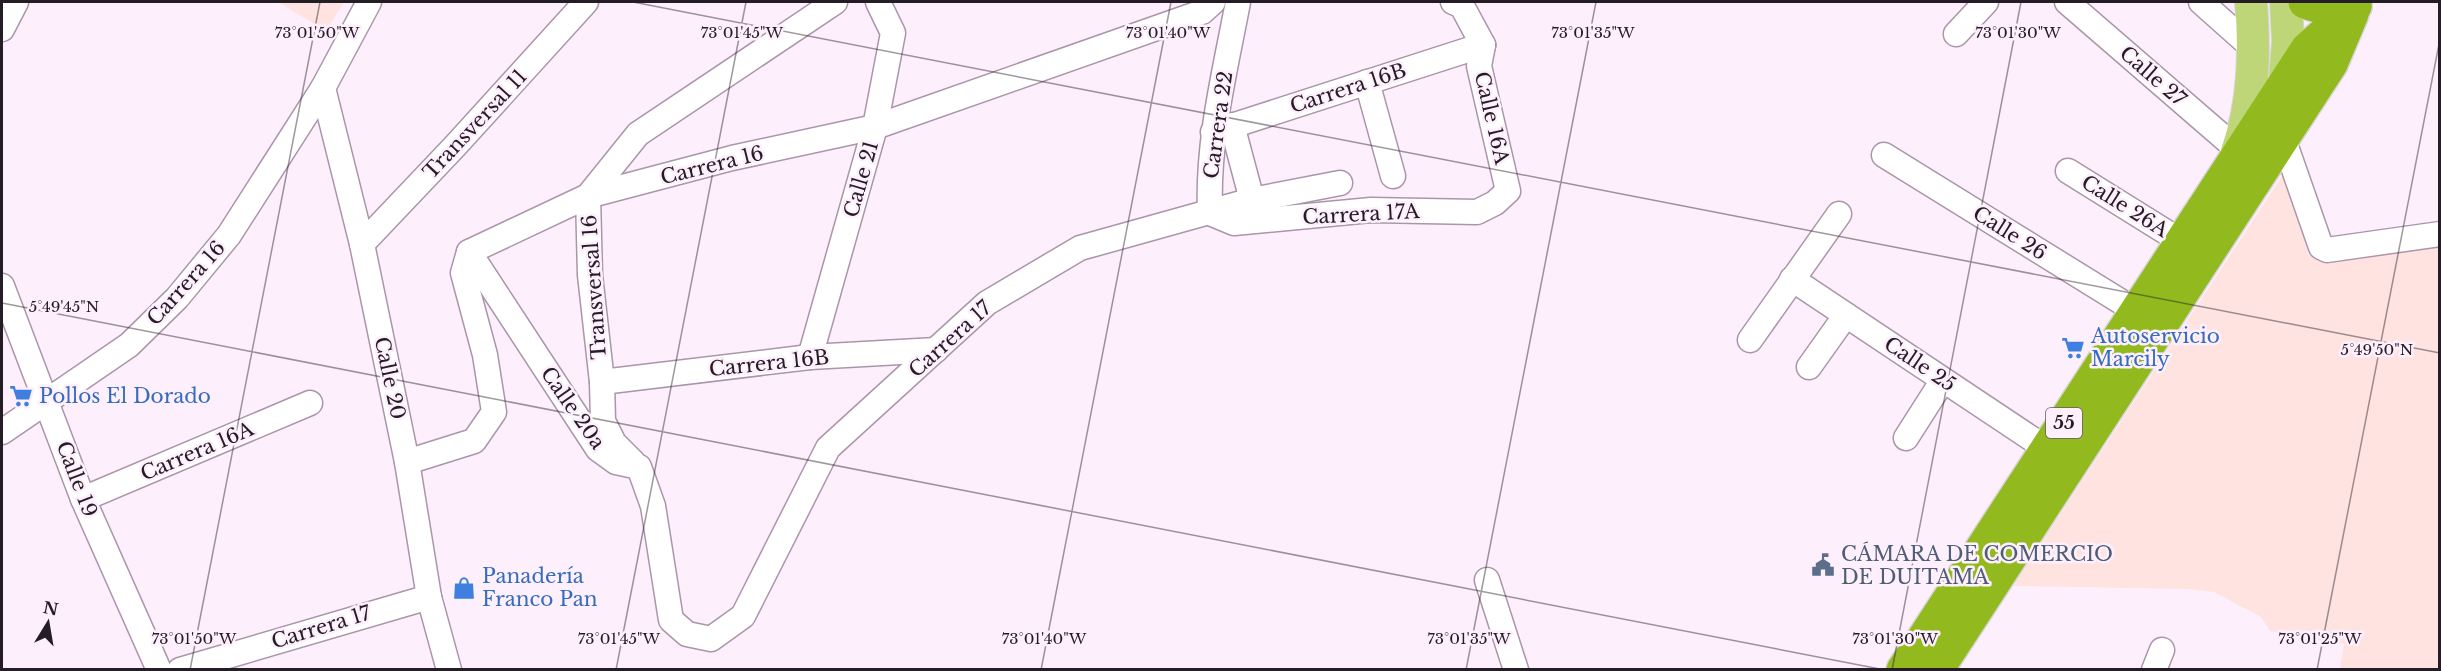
<svg xmlns="http://www.w3.org/2000/svg" width="2441" height="671" font-family="'Libre Baskerville',serif">
<rect width="100%" height="100%" fill="#feeffd"/>
<!-- education -->
<g fill="#fee3e1">
<path d="M278,2H344L326,31Z"/>
<path d="M2290,164L2308,255L2439,237V669H2340L2344,644L2270,631L2261,617L2214,592L2187,589L2013,586Z"/>
</g>
<g fill="none" stroke-linecap="round" stroke-linejoin="round">
<!-- minor casing -->
<g stroke="#ab95aa" stroke-width="27">
<g id="minor">
<path d="M1238,2C1225,71 1207,141 1210,213L1234,223L1371,210L1477,212L1495,203L1508,191L1479,66L1483,45"/>
<path d="M1453,2L1462,6L1483,45"/>
<path d="M2067,2L2238,150"/>
<path d="M2201,2L2255,50"/>
<path d="M2,29L16,2"/>
<path d="M1956,34L1986,2"/>
<path d="M1367,82L1393,176"/>
<path d="M323,88L362,244L407,462L429,597L449,670"/>
<path d="M1232,125L1252,200"/>
<path d="M1213,132L1483,45"/>
<path d="M2283,138L2321,247L2327,250L2440,234"/>
<path d="M1884,155L2136,311"/>
<path d="M2068,171L2182,242"/>
<path d="M362,244L456,145L586,2"/>
<path d="M469,252L598,449L616,462L639,467L653,506L671,620L687,634L711,639L743,616L828,448L987,303L1080,248L1252,200L1340,183"/>
<path d="M1792,279L2047,449"/>
<path d="M2,286L83,499L159,670"/>
<path d="M1750,340L1839,214"/>
<path d="M810,357L875,127L893,33L878,2"/>
<path d="M1809,367L1846,315"/>
<path d="M602,382L810,357L936,350"/>
<path d="M2,432L129,345L177,298L229,235L323,88L369,2"/>
<path d="M1906,438L1943,380"/>
<path d="M407,462L474,441L494,412L485,355L463,273L469,252L588,196L732,158L875,127L1202,12L1213,2"/>
<path d="M633,462L614,443L603,421L602,382L590,275L588,196L638,134L835,2"/>
<path d="M83,499L310,403"/>
<path d="M1487,580L1516,670"/>
<path d="M180,670L429,597"/>
<path d="M2154,670L2162,650"/>
</g>
</g>
<!-- major casing -->
<g stroke="#d8d6d8" stroke-width="34">
<g id="major">
<path d="M2284,92L2288,41L2286,2"/>
<path d="M2237,152C2254,103 2255,52 2251,2"/>
</g>
</g>
<!-- highway casing -->
<g stroke="#d8d6d8" stroke-width="36">
<g id="highway">
<path d="M2305,2C2323,9 2337,9 2355,6"/>
<path d="M1903,670L2307,49L2355,6"/>
<path d="M1937,670L2331,64L2352,14"/>
</g>
</g>
<!-- minor -->
<use href="#minor" stroke="#fff" stroke-width="24"/>
<!-- major -->
<use href="#major" stroke="#bed678" stroke-width="32"/>
<!-- highway -->
<use href="#highway" stroke="#92ba1e" stroke-width="33"/>
</g>
<!-- ticks -->
<path fill="none" stroke="#251d25" stroke-width="1.5" stroke-opacity="0.45" d="M633,2L2440,353M2,303L1885,670M190,670L320,2M616,670L746,2M1041,670L1171,2M1466,670L1596,2M1892,670L2021,2M2317,670L2440,39"/>
<!-- icons -->
<defs>
<g id="supermarket-bare" transform="scale(1.8)"><path d="M-6-5.5h2.5l.6 2H6L4.5 2H-2.5L-4.4-4H-6ZM-1.5 3.2a1.3 1.3 0 1 0 .1 0ZM3 3.2a1.3 1.3 0 1 0 .1 0Z" fill="#3f7fe0" stroke="#feeffd" stroke-width="2.5" paint-order="stroke"/></g>
<g id="civic-bare" transform="scale(1.8)"><path d="M-.6-6.5H3V-4.5H.6V-3L4-1V1h2V6H-6V1h2V-1L-.6-3ZM-1.2 2.5V6h2.4V2.5Z" fill="#5c6f8a" stroke="#feeffd" stroke-width="2.5" paint-order="stroke"/></g>
<g id="shop-bare" transform="scale(1.8)"><path d="M-5-2.5h2.3a2.7 3.5 0 0 1 5.4 0H5L5.5 6h-11ZM-1.5-2.5h3a1.5 2.3 0 0 0-3 0Z" fill="#3f7fe0" stroke="#feeffd" stroke-width="2.5" paint-order="stroke"/></g>
</defs>
<g fill-rule="evenodd">
<use href="#supermarket-bare" x="2073" y="348"/>
<use href="#supermarket-bare" x="21" y="396"/>
<use href="#civic-bare" x="1823" y="565"/>
<use href="#shop-bare" x="464" y="588"/>
</g>
<g text-anchor="middle" dominant-baseline="central" stroke-width="5" stroke-linejoin="round" paint-order="stroke">
<!-- shield labels -->
<rect fill="#feeffd" stroke="#665c66" stroke-width="1.5" x="2046" y="408" width="36" height="30" rx="4.5"/>
<g font-size="18" font-weight="bold" fill="#251d25">
<text x="2064" y="423">55</text>
</g>
<!-- street labels -->
<g font-size="20" fill="#251d25" stroke="#feeffd">
<text transform="translate(2153 76) rotate(41)">Calle 27</text>
<text transform="translate(1348 88) rotate(-18)">Carrera 16B</text>
<text transform="translate(1492 118) rotate(77)">Calle 16A</text>
<text transform="translate(475 124) rotate(-47)">Transversal 11</text>
<text transform="translate(1218 125) rotate(-82)">Carrera 22</text>
<text transform="translate(712 165) rotate(-14)">Carrera 16</text>
<text transform="translate(861 179) rotate(-74)">Calle 21</text>
<text transform="translate(2125 206) rotate(32)">Calle 26A</text>
<text transform="translate(1361 214) rotate(-3)">Carrera 17A</text>
<text transform="translate(2010 233) rotate(32)">Calle 26</text>
<text transform="translate(186 283) rotate(-48)">Carrera 16</text>
<text transform="translate(594 287) rotate(-94)">Transversal 16</text>
<text transform="translate(950 339) rotate(-42)">Carrera 17</text>
<text transform="translate(769 363) rotate(-6)">Carrera 16B</text>
<text transform="translate(1920 364) rotate(34)">Calle 25</text>
<text transform="translate(390 378) rotate(78)">Calle 20</text>
<text transform="translate(573 408) rotate(55)">Calle 20a</text>
<text transform="translate(197 451) rotate(-23)">Carrera 16A</text>
<text transform="translate(77 479) rotate(69)">Calle 19</text>
<text transform="translate(321 627) rotate(-17)">Carrera 17</text>
</g>
<!-- shop labels -->
<g font-size="20" fill="#366cbe" stroke="#feeffd" text-anchor="start">
<text x="2091" y="336">Autoservicio<tspan x="2091" dy="23">Marcily</tspan></text>
<text x="39" y="396">Pollos El Dorado</text>
<text x="482" y="576">Panadería<tspan x="482" dy="23">Franco Pan</tspan></text>
</g>
<!-- service labels -->
<g font-size="20" fill="#4e5e75" stroke="#feeffd" text-anchor="start">
<text x="1841" y="554">CÁMARA DE COMERCIO<tspan x="1841" dy="23">DE DUITAMA</tspan></text>
</g>
</g>
<g font-size="15" text-anchor="middle" fill="#251d25" stroke="#feeffd" stroke-width="5" stroke-linejoin="round" paint-order="stroke">
<text x="317" y="38">73°01'50"W</text>
<text x="742" y="38">73°01'45"W</text>
<text x="1168" y="38">73°01'40"W</text>
<text x="1593" y="38">73°01'35"W</text>
<text x="2018" y="38">73°01'30"W</text>
<text x="64" y="312">5°49'45"N</text>
<text x="2377" y="355">5°49'50"N</text>
<text x="194" y="644">73°01'50"W</text>
<text x="619" y="644">73°01'45"W</text>
<text x="1044" y="644">73°01'40"W</text>
<text x="1469" y="644">73°01'35"W</text>
<text x="1895" y="644">73°01'30"W</text>
<text x="2320" y="644">73°01'25"W</text>
</g>
<!-- border -->
<rect width="2441" height="671" fill="none" stroke="#251d25" stroke-width="6"/>
<!-- north arrow -->
<g transform="translate(48 623) rotate(11)" stroke="#feeffd" stroke-width="4.5" paint-order="stroke">
<path d="M0-4.5L10 22L0 15L-10 22Z" fill="#251d25"/>
<text y="-9" font-size="16" font-weight="bold" text-anchor="middle" fill="#251d25">N</text>
</g>
</svg>
